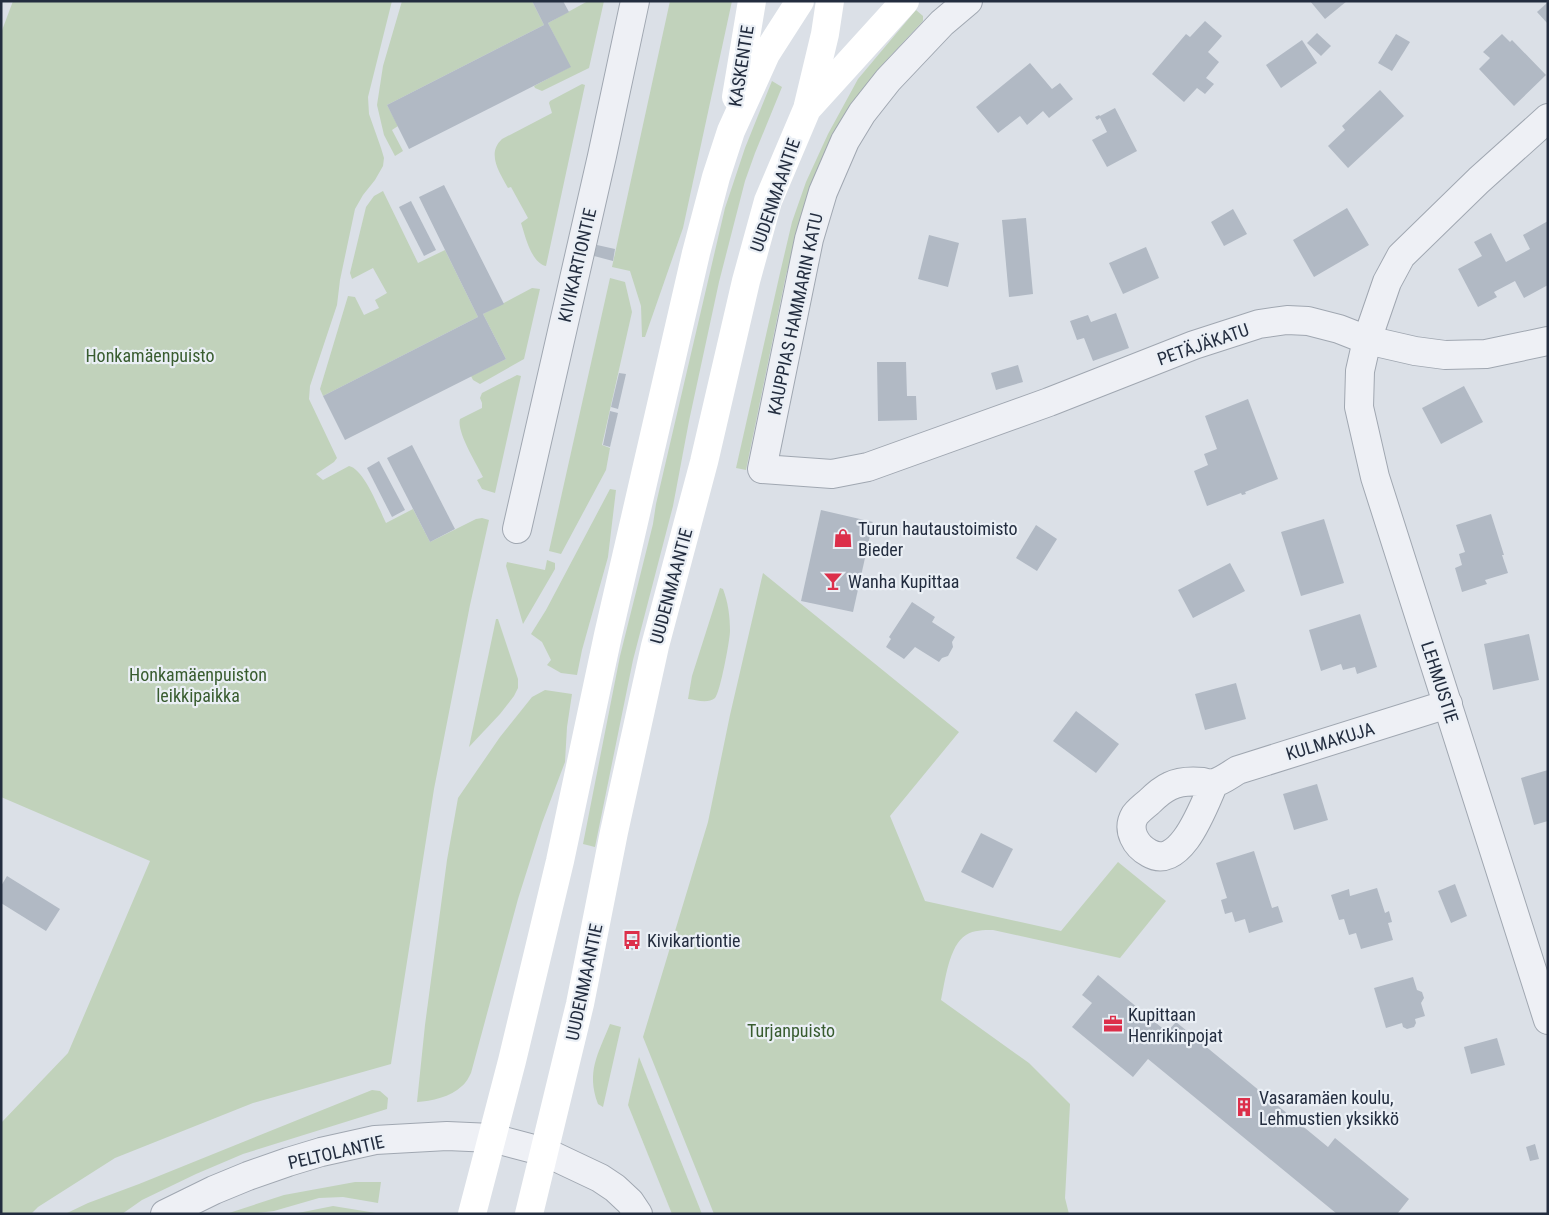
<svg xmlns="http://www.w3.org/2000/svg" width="1549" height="1215" font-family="'Roboto Condensed',sans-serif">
<rect width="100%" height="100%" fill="#dbe0e7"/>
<!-- green -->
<g fill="#c1d2bb">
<path d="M13,1H392L368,97L369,114L381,148L384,158L383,166L375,180L363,195L355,209L340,280L337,305L310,386L309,399L337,458L334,462L316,474L323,480L349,466C364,469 379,509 386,523L413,509L430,542L476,519L482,518L489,520L470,605L434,789L391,1064L253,1103L115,1158L38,1207L31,1214H1V1123L68,1053L150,861L1,797V33Z"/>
<path d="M402,1H532L544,25L387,105L398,126L392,130L403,151L395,156L384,135L377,105L383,66Z"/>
<path d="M588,1H604L589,68L542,91L535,88L534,86L570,67L548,23Z"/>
<path d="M670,1H732L683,228L645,337H642L641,306L630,271L612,267Z"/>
<path d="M916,10L923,16V21L881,66L851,109L801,222L786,275L746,470L736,468L780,273L792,222L806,182L828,134L858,79Z"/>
<path d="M772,81L782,87L755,153L745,181L719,282L689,421L673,506L633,660L595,847L583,844L620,656L653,524L656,504L676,418L725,208L745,148Z"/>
<path d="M582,84L585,85L546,266C531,263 525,235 521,223L528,218L511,187L508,188C500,173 486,154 502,139L552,113L549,103L550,101Z"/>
<path d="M383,191L418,263L445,250L478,317L323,396L320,389L348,296L355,297L364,315L379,308L375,300L387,293L373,268L352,279L350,273L366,207L374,196Z"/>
<path d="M610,278L625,282L632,312L602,445L610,448L606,470L561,554L549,551Z"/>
<path d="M532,288L540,289L524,359L480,384L473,380L471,376L506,359L483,314Z"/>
<path d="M517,375L521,376L495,493L482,489L477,480L483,477C477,465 456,431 460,419L482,408V403L480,398L482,393Z"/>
<path d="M610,489L616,490L608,557L582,650L577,675L561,673L547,665L551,660L542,642L531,634L546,610Z"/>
<path d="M547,560L555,563V569L523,624L506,566L507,562L545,570Z"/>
<path d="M763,573L959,732L890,816L925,901L1061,931L1118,862L1166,901L1120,958L993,930C983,930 974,930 966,935C949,945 945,982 941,1000L1029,1063L1070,1104L1065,1198L1069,1214H714L643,1037L708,822L730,715Z"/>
<path d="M720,588L723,589C728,602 730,616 730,631C730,640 720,693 715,698C708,704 696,700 688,699L692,676Z"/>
<path d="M496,619H498L518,679V688L514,696L500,714L469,747Z"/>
<path d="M545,690L572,694L567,727L565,762L542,823L518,899L471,1073C469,1077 466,1083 462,1086C451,1097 431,1101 417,1102L425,1025L447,860L458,798L500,737L532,697Z"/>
<path d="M610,1024L621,1027L603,1107L598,1104C586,1072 598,1054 610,1024Z"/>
<path d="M639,1057L702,1214H672L628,1105Z"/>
<path d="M372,1090L380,1091L388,1098L387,1109L243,1154L196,1174L142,1200L122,1214H65L88,1203L139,1184Z"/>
<path d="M355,1182H381L378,1203L343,1197L319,1198L274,1211L251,1214H226L284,1195Z"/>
<path d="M333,1206L376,1213V1214H293Z"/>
</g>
<!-- building -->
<g fill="#b1b9c4">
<path d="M532,1H563L569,12L548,23L571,67L409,149L387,105L544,25Z"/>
<path d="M1310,1H1347L1325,19Z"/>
<path d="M1548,2V24L1537,12Z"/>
<path d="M1205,21L1222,36L1208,52L1219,62L1206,78L1214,84L1205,94L1197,88L1184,102L1152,74L1186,34L1190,37Z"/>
<path d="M1317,33L1331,46L1321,56L1307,43Z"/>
<path d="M1396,34L1410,42L1392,71L1378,63Z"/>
<path d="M1502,34L1510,42L1512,40L1546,75L1514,106L1479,69L1490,58L1483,52Z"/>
<path d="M1302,40L1317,63L1281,88L1266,65Z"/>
<path d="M1030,63L1052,89L1060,83L1073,99L1049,118L1043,111L1027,125L1020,116L998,133L976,107Z"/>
<path d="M1380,90L1404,116L1348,168L1328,146L1345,130L1342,126Z"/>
<path d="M1115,108L1137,151L1107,167L1092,140L1107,132L1100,118L1097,120L1095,117L1099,115L1100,116Z"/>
<path d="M444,185L504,304L483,314L506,359L345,440L323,396L478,317L419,197Z"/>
<path d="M411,201L436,250L424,256L399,207Z"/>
<path d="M1347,208L1369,245L1314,277L1293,240Z"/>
<path d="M1233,209L1247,234L1224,246L1211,222Z"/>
<path d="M1026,218L1033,294L1009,297L1002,220Z"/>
<path d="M1548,221V285L1524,298L1515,281L1494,292L1497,297L1478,307L1458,269L1482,256L1474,242L1491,233L1506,262L1530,249L1523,235Z"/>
<path d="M929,235L959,243L948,287L918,279Z"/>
<path d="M597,245L615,249L613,261L594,256Z"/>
<path d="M1146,247L1159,278L1123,294L1109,263Z"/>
<path d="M1116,313L1129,348L1093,361L1084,338L1077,340L1070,321L1088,315L1091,322Z"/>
<path d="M877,362H906L907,396H916L917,420L878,421Z"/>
<path d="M1018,365L1023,382L996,390L991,373Z"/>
<path d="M619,373L626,374L618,409L611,407Z"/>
<path d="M1464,386L1483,422L1441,444L1422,408Z"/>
<path d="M1248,399L1278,479L1245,492L1246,494L1242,495L1241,493L1207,506L1194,471L1208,465L1204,454L1217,449L1205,416Z"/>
<path d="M610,411L618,413L610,447L603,445Z"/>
<path d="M412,445L455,529L430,542L387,458Z"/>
<path d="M379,461L405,510L392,517L367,468Z"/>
<path d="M821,510L873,522L853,612L801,601Z"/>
<path d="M1491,514L1504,555H1502L1508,573L1485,580L1487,584L1462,592L1455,568L1462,565L1459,554L1465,552L1456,525Z"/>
<path d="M1324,519L1344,583L1301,596L1281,532Z"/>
<path d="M1036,525L1057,539L1037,571L1016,558Z"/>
<path d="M1230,563L1245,591L1193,618L1178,590Z"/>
<path d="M912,602L935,617L932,622L955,637L952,642L953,647L948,656L942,658L939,662L915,647L904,659L886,647L891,639L889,637Z"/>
<path d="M1360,614L1377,667L1357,674L1355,667L1343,670L1341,664L1321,671L1309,630Z"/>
<path d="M1529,634L1539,680L1493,690L1484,644Z"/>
<path d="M1236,683L1246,719L1205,730L1195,694Z"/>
<path d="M1076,711L1119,744L1096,773L1053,741Z"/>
<path d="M1548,770V821L1534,825L1521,778Z"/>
<path d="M1317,784L1328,820L1294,830L1283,794Z"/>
<path d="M981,833L1013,849L993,888L961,872Z"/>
<path d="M1254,851L1272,908L1278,906L1283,922L1249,933L1245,919L1235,922L1232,912L1225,914L1221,900L1227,898L1216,863Z"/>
<path d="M7,876L60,909L46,931L1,903V886Z"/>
<path d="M1455,884L1467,916L1451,923L1438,891Z"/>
<path d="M1377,888L1385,913L1389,911L1392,922L1388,923L1393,940L1361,949L1356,933L1349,935L1344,919L1339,920L1331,895L1349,889L1350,896Z"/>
<path d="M633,933L640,934L636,951L630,949Z"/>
<path d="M1098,975L1167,1032L1176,1022L1328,1147L1335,1138L1409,1199L1397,1214H1337L1148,1059L1133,1077L1072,1027L1092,1003L1082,995Z"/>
<path d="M1413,977L1417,990L1422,992L1424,998L1421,1003L1425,1016L1415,1019L1416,1023L1414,1027L1407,1029L1403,1027L1402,1023L1386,1028L1374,988Z"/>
<path d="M1497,1038L1505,1065L1471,1074L1464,1047Z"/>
<path d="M1535,1144L1539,1159L1530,1161L1526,1147Z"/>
</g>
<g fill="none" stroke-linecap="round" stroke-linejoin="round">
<!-- minor casing -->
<g stroke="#a0a7b1" stroke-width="30">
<g id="minor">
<path d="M968,1L942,23L888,80L862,113L845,141L823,192L809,239L762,469L832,474L868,467L1049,402L1194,345L1259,324L1287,320L1308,321L1339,329L1367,340L1415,351L1445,355L1486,354L1548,341"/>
<path d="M1548,118L1479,180L1401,256L1387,282L1367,340L1360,371L1359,407L1375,477L1548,1020"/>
<path d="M517,529L602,156L635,1"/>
<path d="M1214,783C1204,805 1181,872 1149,853C1136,846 1126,830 1135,815C1139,810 1144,806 1149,802C1155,796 1161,790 1170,786C1180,781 1192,781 1203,782C1207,783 1211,784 1214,783C1222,781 1231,774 1238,770L1448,704"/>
</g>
</g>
<!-- tertiary casing -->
<g stroke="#a0a7b1" stroke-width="30">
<path id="tertiary" d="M165,1214L214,1190L248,1176L288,1162L321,1152L375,1140L447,1136L492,1138L545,1152L600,1178L615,1188L630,1202L638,1214"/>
</g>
<!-- minor -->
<use href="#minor" stroke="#eef0f5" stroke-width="28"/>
<!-- tertiary -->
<use href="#tertiary" stroke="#eef0f5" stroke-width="28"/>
<!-- secondary -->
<g stroke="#fff" stroke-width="28">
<path d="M736,97L752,1"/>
<path d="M808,105L825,34L830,1"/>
<path d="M472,1214L512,1061L560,861L608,635L696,253L716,177L731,131L766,54L800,1"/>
<path d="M529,1214L580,1004L614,832L655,646L704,462L746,281L768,201L807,109L905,1"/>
</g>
</g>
<!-- icons -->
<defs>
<g id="shop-bare" transform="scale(1.5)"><path d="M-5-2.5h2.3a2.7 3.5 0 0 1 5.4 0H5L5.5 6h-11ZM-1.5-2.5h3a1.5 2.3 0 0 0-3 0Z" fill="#dc2f4a" stroke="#eaeff5" stroke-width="2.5" paint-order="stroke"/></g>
<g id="bar-bare" transform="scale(1.5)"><path d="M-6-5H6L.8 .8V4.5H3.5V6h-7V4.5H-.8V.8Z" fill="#dc2f4a" stroke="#eaeff5" stroke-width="2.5" paint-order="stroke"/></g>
<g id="bus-bare" transform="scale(1.5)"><path d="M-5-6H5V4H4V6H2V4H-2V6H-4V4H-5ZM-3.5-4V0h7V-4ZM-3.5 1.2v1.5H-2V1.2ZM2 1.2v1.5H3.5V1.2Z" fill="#dc2f4a" stroke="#eaeff5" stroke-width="2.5" paint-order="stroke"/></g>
<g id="office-bare" transform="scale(1.5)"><path d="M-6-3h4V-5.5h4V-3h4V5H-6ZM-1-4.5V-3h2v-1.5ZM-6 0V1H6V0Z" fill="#dc2f4a" stroke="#eaeff5" stroke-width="2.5" paint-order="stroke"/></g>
<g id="building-bare" transform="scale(1.5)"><path d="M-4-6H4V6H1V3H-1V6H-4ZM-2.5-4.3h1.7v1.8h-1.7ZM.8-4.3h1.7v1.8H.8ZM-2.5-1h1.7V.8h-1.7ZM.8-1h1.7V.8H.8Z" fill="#dc2f4a" stroke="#eaeff5" stroke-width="2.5" paint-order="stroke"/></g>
</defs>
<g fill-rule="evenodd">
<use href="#shop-bare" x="843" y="538"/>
<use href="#bar-bare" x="833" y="581"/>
<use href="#bus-bare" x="632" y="940"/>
<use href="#office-bare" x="1113" y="1024"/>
<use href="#building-bare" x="1244" y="1107"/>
</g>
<g text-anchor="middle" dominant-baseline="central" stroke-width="4.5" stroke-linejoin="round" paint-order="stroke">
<!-- street labels -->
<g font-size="18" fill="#232d3f" stroke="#eaeff5">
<text transform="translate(741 66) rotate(-81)">KASKENTIE</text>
<text transform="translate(775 195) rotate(-71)">UUDENMAANTIE</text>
<text transform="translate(577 265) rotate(-77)">KIVIKARTIONTIE</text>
<text transform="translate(795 314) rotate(-78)">KAUPPIAS HAMMARIN KATU</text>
<text transform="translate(1203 344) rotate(-19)">PETÄJÄKATU</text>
<text transform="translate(671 586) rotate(-75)">UUDENMAANTIE</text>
<text transform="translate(1440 682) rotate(72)">LEHMUSTIE</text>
<text transform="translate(1330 741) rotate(-17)">KULMAKUJA</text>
<text transform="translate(584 982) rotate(-78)">UUDENMAANTIE</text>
<text transform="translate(336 1152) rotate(-13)">PELTOLANTIE</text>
</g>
<!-- park labels -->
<g font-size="18" fill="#385c2f" stroke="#eaeff5">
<text x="150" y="355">Honkamäenpuisto</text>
<text x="198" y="674">Honkamäenpuiston<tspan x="198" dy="21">leikkipaikka</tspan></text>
<text x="791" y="1030">Turjanpuisto</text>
</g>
<!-- poi labels -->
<g font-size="18" fill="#232d3f" stroke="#eaeff5" text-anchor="start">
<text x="858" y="528">Turun hautaustoimisto<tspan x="858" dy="21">Bieder</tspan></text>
<text x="848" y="581">Wanha Kupittaa</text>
<text x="647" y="940">Kivikartiontie</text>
<text x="1128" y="1014">Kupittaan<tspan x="1128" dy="21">Henrikinpojat</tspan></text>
<text x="1259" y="1097">Vasaramäen koulu,<tspan x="1259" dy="21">Lehmustien yksikkö</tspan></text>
</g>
</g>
<!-- border -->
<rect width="1549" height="1215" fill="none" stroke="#232d3f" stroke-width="5"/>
</svg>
